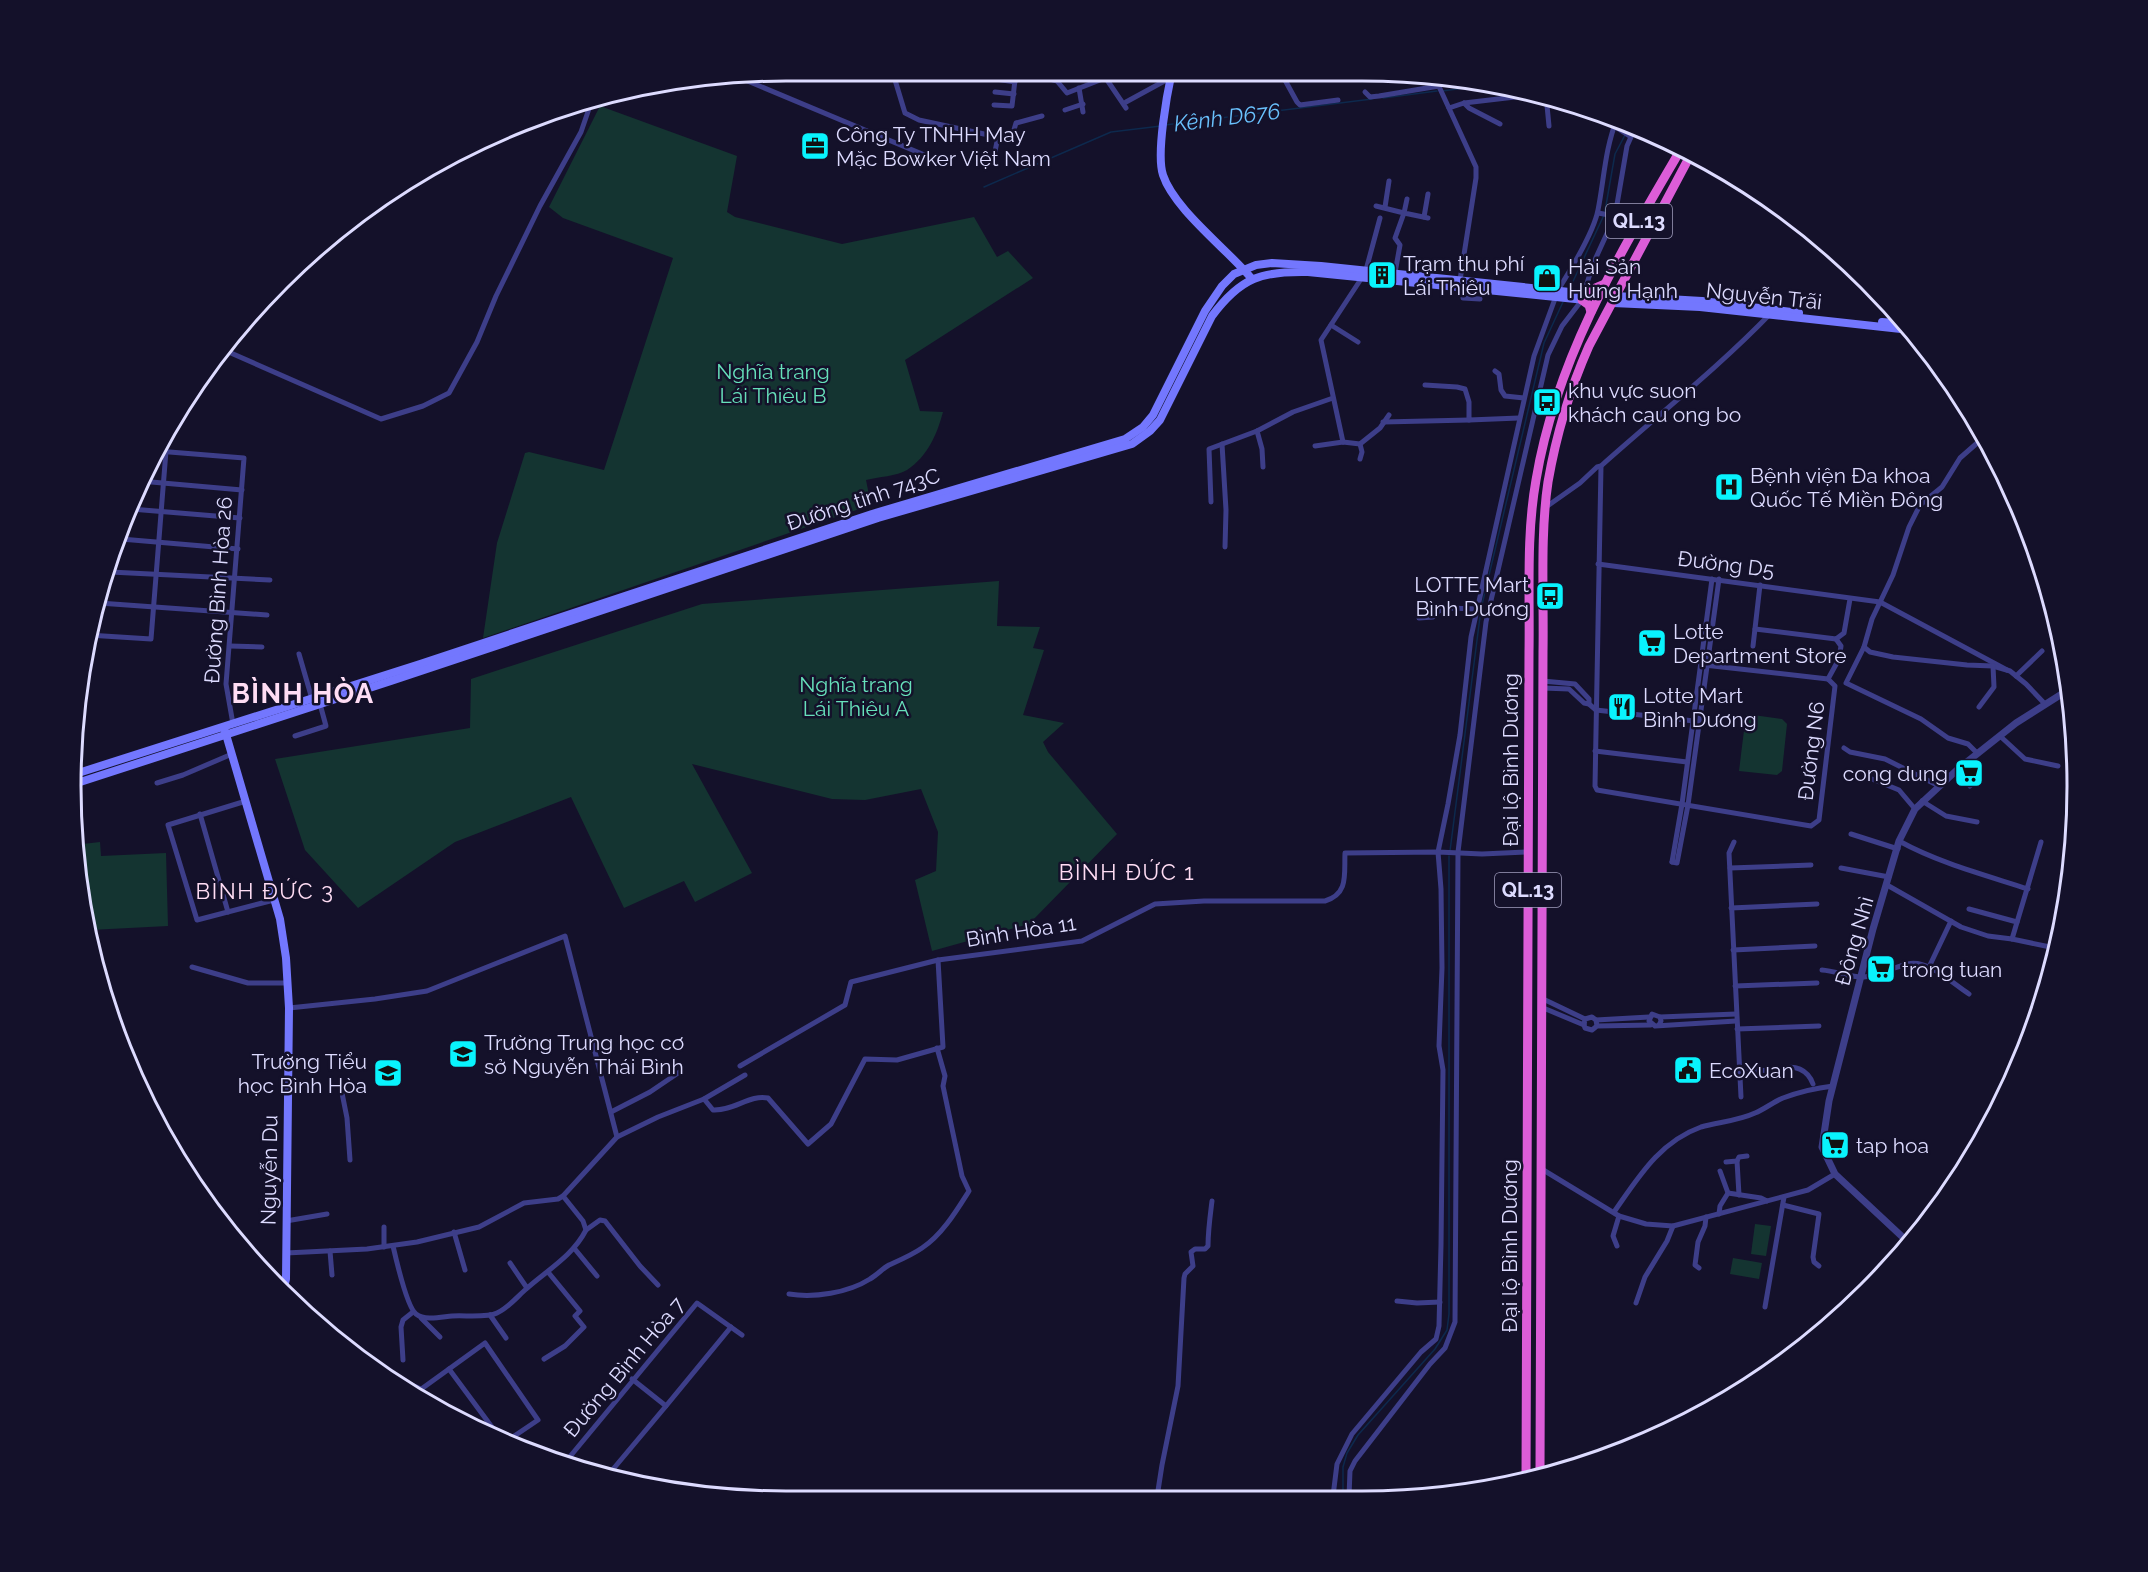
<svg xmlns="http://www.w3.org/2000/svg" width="2148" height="1572" font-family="Raleway,sans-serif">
<rect width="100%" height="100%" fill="#14112a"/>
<!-- green -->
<g fill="#143431">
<path d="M600,106L737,156L727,212L735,217L842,244L974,217L997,257L1008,251L1033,278L905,360L920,411L943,412C937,434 928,456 907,470C897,476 878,477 866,480L871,505L483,638L497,543L525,453L529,452L604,470L673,258L563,218L549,207Z"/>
<path d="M999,581L997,626L1040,627L1033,648L1044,650L1023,715L1064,723L1043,742L1048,752L1117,834L1029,924L932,951L915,880L936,871L938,832L921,789L865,800L832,799L692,764L752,873L695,902L684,881L624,908L571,797L455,842L358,908L305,850L275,759L470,728L471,679L702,604Z"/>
<path d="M1746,714L1782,719L1787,724L1782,771L1777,775L1739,771Z"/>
<path d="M100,842L101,856L166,853L168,926L90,930L77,879L74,845Z"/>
<path d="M1755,1224L1771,1226L1766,1256L1751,1254Z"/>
<path d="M1733,1258L1762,1263L1759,1279L1730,1274Z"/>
</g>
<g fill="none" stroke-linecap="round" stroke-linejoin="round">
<!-- stream -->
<g stroke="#0d294d" stroke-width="1.5">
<path d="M1442,91L1480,86"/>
<path d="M1383,98L1437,91"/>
<path d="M1165,125L1372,99"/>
<path d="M984,187L1111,132L1161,126"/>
<path d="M1605,211L1615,154L1625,135"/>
<path d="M1569,290L1604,215"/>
<path d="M1450,851L1481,609L1544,343L1563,302"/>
<path d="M1343,1496V1467L1347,1453L1358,1435L1435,1349L1447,1330L1449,1314V856"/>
</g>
<!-- minor -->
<g stroke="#3d3e89" stroke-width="5">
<path d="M892,71L895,80"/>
<path d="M918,71L895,80L905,113L919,120L998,137L994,156"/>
<path d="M1101,71L1126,108"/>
<path d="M1244,71L1245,73"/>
<path d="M1280,71L1297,102L1300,105L1338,100"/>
<path d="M738,77L946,164"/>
<path d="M1125,77L1137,71"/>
<path d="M996,79L1015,82"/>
<path d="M1050,79L1057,81L1067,93L1100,80L1118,71"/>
<path d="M1436,80L1476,167V178L1460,280"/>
<path d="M1079,88L1083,112"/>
<path d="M995,92L1014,94"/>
<path d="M1365,92L1370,97L1379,96L1439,86"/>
<path d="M1546,95L1549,126"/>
<path d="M1126,102L1170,78L1191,71"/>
<path d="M1464,103L1469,108L1500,124"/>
<path d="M994,105L1012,106L1016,71"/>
<path d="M1449,108L1464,103L1541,94"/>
<path d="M1065,110L1083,104"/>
<path d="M998,137H1009L1013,133L1016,123L1042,116"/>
<path d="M1407,199L1404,213L1428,218"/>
<path d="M1376,206L1404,213L1395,238L1400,245L1395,273"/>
<path d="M1385,207L1389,181"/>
<path d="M1598,213L1615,216L1638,224"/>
<path d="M1424,217L1428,194"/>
<path d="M1366,270L1380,218"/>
<path d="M1462,287L1463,298L1480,299"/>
<path d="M1558,290C1570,271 1594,231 1598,210C1604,180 1605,148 1617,119"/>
<path d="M1584,293L1593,264L1615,216L1627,146L1631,137L1614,126"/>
<path d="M1331,325L1358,342"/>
<path d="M224,350L381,419L423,406L449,393L477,342L496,296L540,206L581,132L593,97"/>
<path d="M1495,371L1499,374L1501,390L1505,396L1524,398"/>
<path d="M1425,385L1457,387L1465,389L1469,402V420L1519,418"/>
<path d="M1383,422L1469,420"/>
<path d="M1257,431L1262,449L1263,467"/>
<path d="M1343,442L1321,340L1363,276"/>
<path d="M1222,444L1226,510L1225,547"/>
<path d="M1315,446L1343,442L1360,444L1380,428L1389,415"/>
<path d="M157,451L244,458L226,684L233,724"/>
<path d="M1360,459L1362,452L1360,444"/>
<path d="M1601,466L1595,786L1597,790L1811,826L1819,820L1835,686L1828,679"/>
<path d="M140,481L242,490"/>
<path d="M1211,502L1209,449L1257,431L1293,412L1333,398"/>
<path d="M1546,507L1580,483L1597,467L1601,466C1658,415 1718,368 1771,313"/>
<path d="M131,509L240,518"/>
<path d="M121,539L238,549"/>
<path d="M1598,564L1880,602L2007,670"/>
<path d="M110,572L270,580"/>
<path d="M99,603L267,615"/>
<path d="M1419,618L1433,617L1439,611L1448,608L1477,609"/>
<path d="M1755,629L1836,639"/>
<path d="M88,635L151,639L166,451"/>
<path d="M1836,639L1844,633L1850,599"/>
<path d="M230,646L262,647"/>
<path d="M1753,646L1760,585"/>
<path d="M1864,647L1870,652L1893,657L1967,665L1993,666L2010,671L2026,684L2044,703"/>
<path d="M299,654L312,699"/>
<path d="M1704,665L1828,679"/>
<path d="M2016,676L2042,651"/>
<path d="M1828,679L1839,659L1841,646L1836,639"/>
<path d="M1543,681L1575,684L1589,699V704"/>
<path d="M1543,688L1569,689L1584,703L1589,704L1596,710L1694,721"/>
<path d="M1979,707L1994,687L1993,666"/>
<path d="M295,736L326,726L320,704"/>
<path d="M2000,736L2025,759L2058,766"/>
<path d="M1844,748L1850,752L1885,759L1939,786"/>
<path d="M1595,751L1687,762"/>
<path d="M1977,753L1968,744L1948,738L1921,719L1846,683L1864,647L1872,619L1893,575L1909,527L1920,505L1942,487L1960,458L1984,437"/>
<path d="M1958,769L1970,786"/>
<path d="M1872,779L1899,790L1915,809"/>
<path d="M157,783L183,775L232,754"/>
<path d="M246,801L168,825L197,920L274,900"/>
<path d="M1922,801L1946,816L1977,822"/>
<path d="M200,814L228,912"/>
<path d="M1851,834L1898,849"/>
<path d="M1899,841C1939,863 1985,875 2028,889"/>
<path d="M1734,842L1729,853L1741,1097"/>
<path d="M1672,862L1677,863L1688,805L1719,579"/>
<path d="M1672,862L1682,804L1712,579"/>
<path d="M1730,868L1811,865"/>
<path d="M1841,868L1889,877"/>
<path d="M1887,885L1961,927L1988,936L2012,939L2055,948"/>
<path d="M1731,908L1817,904"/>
<path d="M1969,909L2017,922"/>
<path d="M2012,939L2041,842"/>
<path d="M1733,950L1815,946"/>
<path d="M192,967L248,983H288"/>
<path d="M1929,967L1951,921"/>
<path d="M1822,970C1836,971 1851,978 1864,977C1879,976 1893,967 1908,964C1928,959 1953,984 1969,994"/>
<path d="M1735,986L1817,983"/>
<path d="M1541,998L1585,1019"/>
<path d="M1541,1007L1584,1025"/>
<path d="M289,1008L375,999L427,991L565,936L617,1137"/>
<path d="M1660,1017L1736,1014"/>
<path d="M1596,1020L1649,1017"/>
<path d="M1659,1025L1661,1021L1660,1017L1652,1014L1649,1021L1655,1026L1736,1021"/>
<path d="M1597,1026L1596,1020L1592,1017L1585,1019L1584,1025L1585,1028L1592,1030L1597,1026L1651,1025"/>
<path d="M1737,1029L1819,1026"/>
<path d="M740,1066L845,1005L851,982L938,960L1082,941L1155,904L1204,901H1325C1349,894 1344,874 1345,853L1438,852L1482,854L1528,852"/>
<path d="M1738,1071L1780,1070C1794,1063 1808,1070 1813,1084"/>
<path d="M341,1088L347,1118L350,1160"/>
<path d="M704,1099L745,1075"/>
<path d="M611,1112L650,1092L681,1071"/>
<path d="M1737,1161L1739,1195"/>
<path d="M1726,1162L1737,1161L1739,1157L1747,1156"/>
<path d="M1540,1168L1619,1216L1646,1224L1673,1226L1808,1190L1835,1174"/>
<path d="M1728,1193L1761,1198L1767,1201"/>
<path d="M1783,1205L1819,1214L1813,1257L1814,1262L1819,1266"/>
<path d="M1614,1212C1638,1178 1659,1142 1701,1127C1718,1122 1738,1121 1755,1113C1765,1109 1773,1102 1783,1098C1799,1092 1816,1088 1833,1086"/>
<path d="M1719,1214L1720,1206L1728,1193L1720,1171"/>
<path d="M286,1221L327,1214"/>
<path d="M586,1230L600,1220L605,1221L640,1266L658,1285"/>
<path d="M454,1232L465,1270"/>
<path d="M393,1246C396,1259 407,1307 416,1314C425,1321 441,1317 452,1316C464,1315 487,1318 497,1313C508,1308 516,1298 525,1290C547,1270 572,1257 586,1230L583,1221L563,1196"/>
<path d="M1617,1246L1613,1236L1619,1216"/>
<path d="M384,1247V1227"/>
<path d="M574,1248L597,1276"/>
<path d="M330,1251L332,1275"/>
<path d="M286,1253L367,1249L417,1242L479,1227L524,1203L558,1199L563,1196L617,1137L658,1117L704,1099L713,1110C734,1111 750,1094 768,1098L808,1144L831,1124L865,1059L897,1060L943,1047L938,960"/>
<path d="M510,1263L527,1288"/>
<path d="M1699,1268L1695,1265L1698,1242L1705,1226L1706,1217"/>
<path d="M789,1294C814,1298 848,1293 870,1279C877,1275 882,1269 889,1265C900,1260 912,1255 922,1248C942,1235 957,1210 969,1191L962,1176L943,1086L945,1076L937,1048"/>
<path d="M1397,1301L1417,1303L1440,1302"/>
<path d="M1636,1303L1645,1277L1667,1241L1673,1226"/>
<path d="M1765,1307L1784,1197"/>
<path d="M490,1315L506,1338"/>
<path d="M421,1318L440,1337"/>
<path d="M544,1359L565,1346L584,1327L575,1316L580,1311L548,1272"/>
<path d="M403,1360L401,1327L403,1320L413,1312"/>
<path d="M449,1369L500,1438"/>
<path d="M381,1372L421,1389L436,1409"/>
<path d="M632,1379L666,1406L731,1327"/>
<path d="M413,1395L485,1343L538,1420L507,1441"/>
<path d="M563,1465L697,1303L742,1335"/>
<path d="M609,1474L666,1406"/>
<path d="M1333,1496L1337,1464L1352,1434L1421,1352L1436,1339L1439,1326L1441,1245L1443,1070L1439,1046L1442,968L1441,889L1438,852L1448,804L1460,735L1471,637L1534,356L1556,296"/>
<path d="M1349,1496L1350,1471L1355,1461L1430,1364L1445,1348L1455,1322L1458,852L1486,622L1548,355L1562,326L1582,300"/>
<path d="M1157,1497L1162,1465L1178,1386L1184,1278L1185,1274L1193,1266L1191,1252L1195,1249H1205L1208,1246C1208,1231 1210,1217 1212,1201"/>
</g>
<!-- tertiary -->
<path stroke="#3d3e89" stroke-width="7" d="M1910,1244L1835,1174L1822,1147L1829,1101L1873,929L1899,841L1915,809L1958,769L2016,723L2068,690"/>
<!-- secondary -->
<g stroke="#7377fe" stroke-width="8">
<path d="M1172,71C1167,94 1156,154 1163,175C1174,209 1227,249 1252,279"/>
<path d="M1616,296L1702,301L1799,313"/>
<path d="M1613,303L1700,307L1910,330"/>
<path d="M1882,322L1905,324"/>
<path d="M225,731L280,919L286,958L289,1008L286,1279L283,1291"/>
<path d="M72,775L420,664L872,514L1125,439L1143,427L1153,415L1205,311L1222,286L1234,274L1256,265L1272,263L1321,266L1599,295"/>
<path d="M71,785L391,681L878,518L1132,444L1150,431L1160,420L1212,316C1241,277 1262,271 1308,272L1585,300"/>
</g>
<!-- trunk -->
<g stroke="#dc5dd8" stroke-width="9">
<path d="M1584,293L1605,284"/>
<path d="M1582,300L1589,305L1591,312"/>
<path d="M1540,1473L1543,652C1544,598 1540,535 1548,482C1556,436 1570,389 1589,346L1691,154"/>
<path d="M1526,1477L1529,652C1530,595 1526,536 1536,480C1556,359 1620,253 1681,149"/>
</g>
</g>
<!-- icons -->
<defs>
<g id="office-square" transform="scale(1.5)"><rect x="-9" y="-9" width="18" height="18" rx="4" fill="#09f3fd" stroke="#14112a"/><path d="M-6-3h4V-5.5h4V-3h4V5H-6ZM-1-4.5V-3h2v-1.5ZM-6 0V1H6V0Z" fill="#111"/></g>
<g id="building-square" transform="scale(1.5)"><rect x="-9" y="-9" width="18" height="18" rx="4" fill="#09f3fd" stroke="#14112a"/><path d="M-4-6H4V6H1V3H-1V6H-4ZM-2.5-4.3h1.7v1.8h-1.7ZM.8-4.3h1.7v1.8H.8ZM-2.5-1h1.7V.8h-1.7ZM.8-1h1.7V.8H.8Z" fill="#111"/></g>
<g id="shop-square" transform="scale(1.5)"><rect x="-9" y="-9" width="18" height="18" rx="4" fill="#09f3fd" stroke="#14112a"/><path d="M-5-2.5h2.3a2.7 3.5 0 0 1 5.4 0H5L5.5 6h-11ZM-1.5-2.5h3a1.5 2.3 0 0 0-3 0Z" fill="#111"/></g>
<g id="bus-square" transform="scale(1.5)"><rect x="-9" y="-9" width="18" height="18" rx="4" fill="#09f3fd" stroke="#14112a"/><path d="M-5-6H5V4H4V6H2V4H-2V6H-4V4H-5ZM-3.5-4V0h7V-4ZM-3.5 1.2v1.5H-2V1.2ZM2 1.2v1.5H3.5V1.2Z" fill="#111"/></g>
<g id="hospital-square" transform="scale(1.5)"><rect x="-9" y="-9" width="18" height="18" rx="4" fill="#09f3fd" stroke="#14112a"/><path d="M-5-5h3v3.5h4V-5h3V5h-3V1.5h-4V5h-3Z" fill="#111"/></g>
<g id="supermarket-square" transform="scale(1.5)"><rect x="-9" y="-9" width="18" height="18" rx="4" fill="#09f3fd" stroke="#14112a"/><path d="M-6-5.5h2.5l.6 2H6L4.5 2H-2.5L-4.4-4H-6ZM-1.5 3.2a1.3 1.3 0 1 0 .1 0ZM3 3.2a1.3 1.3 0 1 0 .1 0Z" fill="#111"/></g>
<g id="restaurant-square" transform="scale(1.5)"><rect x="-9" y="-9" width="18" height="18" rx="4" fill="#09f3fd" stroke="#14112a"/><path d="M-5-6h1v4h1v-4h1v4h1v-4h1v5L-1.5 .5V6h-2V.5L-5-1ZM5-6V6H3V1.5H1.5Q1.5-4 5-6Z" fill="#111"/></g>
<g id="school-square" transform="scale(1.5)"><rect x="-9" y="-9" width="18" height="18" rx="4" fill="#09f3fd" stroke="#14112a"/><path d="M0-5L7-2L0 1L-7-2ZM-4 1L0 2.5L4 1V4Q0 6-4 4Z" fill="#111"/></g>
<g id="civic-square" transform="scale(1.5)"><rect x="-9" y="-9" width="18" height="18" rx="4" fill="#09f3fd" stroke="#14112a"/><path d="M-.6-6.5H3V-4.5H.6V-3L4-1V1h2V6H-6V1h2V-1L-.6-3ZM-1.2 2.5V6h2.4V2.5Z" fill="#111"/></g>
</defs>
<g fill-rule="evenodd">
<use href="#office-square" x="815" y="146"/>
<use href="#building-square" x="1382" y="275"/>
<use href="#shop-square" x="1547" y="278"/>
<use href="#bus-square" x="1547" y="402"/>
<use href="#hospital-square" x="1729" y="487"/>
<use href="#bus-square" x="1550" y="596"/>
<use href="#supermarket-square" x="1652" y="643"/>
<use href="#restaurant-square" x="1622" y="707"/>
<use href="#supermarket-square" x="1969" y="773"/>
<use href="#supermarket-square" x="1881" y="969"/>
<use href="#school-square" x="463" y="1054"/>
<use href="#civic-square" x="1688" y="1070"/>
<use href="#school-square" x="388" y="1073"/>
<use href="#supermarket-square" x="1835" y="1145"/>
</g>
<g text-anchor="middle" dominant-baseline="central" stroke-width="5" stroke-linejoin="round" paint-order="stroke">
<!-- shield labels -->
<g fill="#14112a" stroke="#a19ebf" stroke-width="1.5">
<rect x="1606" y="204" width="66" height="34" rx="4.5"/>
<rect x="1495" y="873" width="66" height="34" rx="4.5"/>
</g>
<g font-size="20" font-weight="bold" fill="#dddbff">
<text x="1639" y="221">QL.13</text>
<text x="1528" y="890">QL.13</text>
</g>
<!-- poi labels -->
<g font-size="21" fill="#dddbff" stroke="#14112a" text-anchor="start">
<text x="836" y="134">Công Ty TNHH May<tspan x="836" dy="24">Mặc Bowker Việt Nam</tspan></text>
<text x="1403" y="263">Trạm thu phí<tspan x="1403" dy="24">Lái Thiêu</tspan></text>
<text x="1568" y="266">Hải Sản<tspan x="1568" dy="24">Hùng Hạnh</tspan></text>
<text x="1568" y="390">khu vực suon<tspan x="1568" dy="24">khách cau ong bo</tspan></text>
<text x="1750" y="475">Bệnh viện Đa khoa<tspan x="1750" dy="24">Quốc Tế Miền Đông</tspan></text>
<text x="1529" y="584" text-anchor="end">LOTTE Mart<tspan x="1529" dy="24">Bình Dương</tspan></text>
<text x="1673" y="631">Lotte<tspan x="1673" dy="24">Department Store</tspan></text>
<text x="1643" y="695">Lotte Mart<tspan x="1643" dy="24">Bình Dương</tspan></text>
<text x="1948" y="773" text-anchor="end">cong dung</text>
<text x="1902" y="969">trong tuan</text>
<text x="484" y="1042">Trường Trung học cơ<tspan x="484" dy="24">sở Nguyễn Thái Bình</tspan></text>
<text x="367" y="1061" text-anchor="end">Trường Tiểu<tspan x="367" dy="24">học Bình Hòa</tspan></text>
<text x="1709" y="1070">EcoXuan</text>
<text x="1856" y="1145">tap hoa</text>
</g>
<!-- street labels -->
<g font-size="21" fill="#dddbff" stroke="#14112a">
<text transform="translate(1764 296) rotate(6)">Nguyễn Trãi</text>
<text transform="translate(863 499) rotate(-18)">Đường tỉnh 743C</text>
<text transform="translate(1726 564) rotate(7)">Đường D5</text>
<text transform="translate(218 590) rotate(-86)">Đường Bình Hòa 26</text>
<text transform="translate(1811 751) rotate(-83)">Đường N6</text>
<text transform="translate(1510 760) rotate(-90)">Đại lộ Bình Dương</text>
<text transform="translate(1021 931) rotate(-9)">Bình Hòa 11</text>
<text transform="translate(1854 941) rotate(-74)">Đông Nhì</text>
<text transform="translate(269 1170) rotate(-89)">Nguyễn Du</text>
<text transform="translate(1509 1246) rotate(-90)">Đại lộ Bình Dương</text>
<text transform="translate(624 1367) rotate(-50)">Đường Bình Hòa 7</text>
</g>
<!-- park labels -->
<g font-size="21" fill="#66e0ba" stroke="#14112a">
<text x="773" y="371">Nghĩa trang<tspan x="773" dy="24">Lái Thiêu B</tspan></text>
<text x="856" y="684">Nghĩa trang<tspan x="856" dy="24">Lái Thiêu A</tspan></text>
</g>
<!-- water labels -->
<g font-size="22" font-style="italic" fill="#6ac2fe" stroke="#14112a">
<text transform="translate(1227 117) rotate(-7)">Kênh D676</text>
</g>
<!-- neighbourhood labels -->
<g font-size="22" letter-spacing="1.5" fill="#ffddf4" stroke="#14112a">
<text x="1127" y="872">BÌNH ĐỨC 1</text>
<text x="265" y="891">BÌNH ĐỨC 3</text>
</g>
<!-- district labels -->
<g font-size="27" font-weight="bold" letter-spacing="1.5" fill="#ffddf4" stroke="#14112a">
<text x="303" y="693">BÌNH HÒA</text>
</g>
</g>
<!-- crop -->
<path d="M0 0H2148V1572H0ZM786 81H1362A705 705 0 0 1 2067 786V786A705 705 0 0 1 1362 1491H786A705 705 0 0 1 81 786V786A705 705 0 0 1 786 81Z" fill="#14112a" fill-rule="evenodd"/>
<path fill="none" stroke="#dddbff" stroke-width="3" d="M786 81H1362A705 705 0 0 1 2067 786V786A705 705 0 0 1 1362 1491H786A705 705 0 0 1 81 786V786A705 705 0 0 1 786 81Z"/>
</svg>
